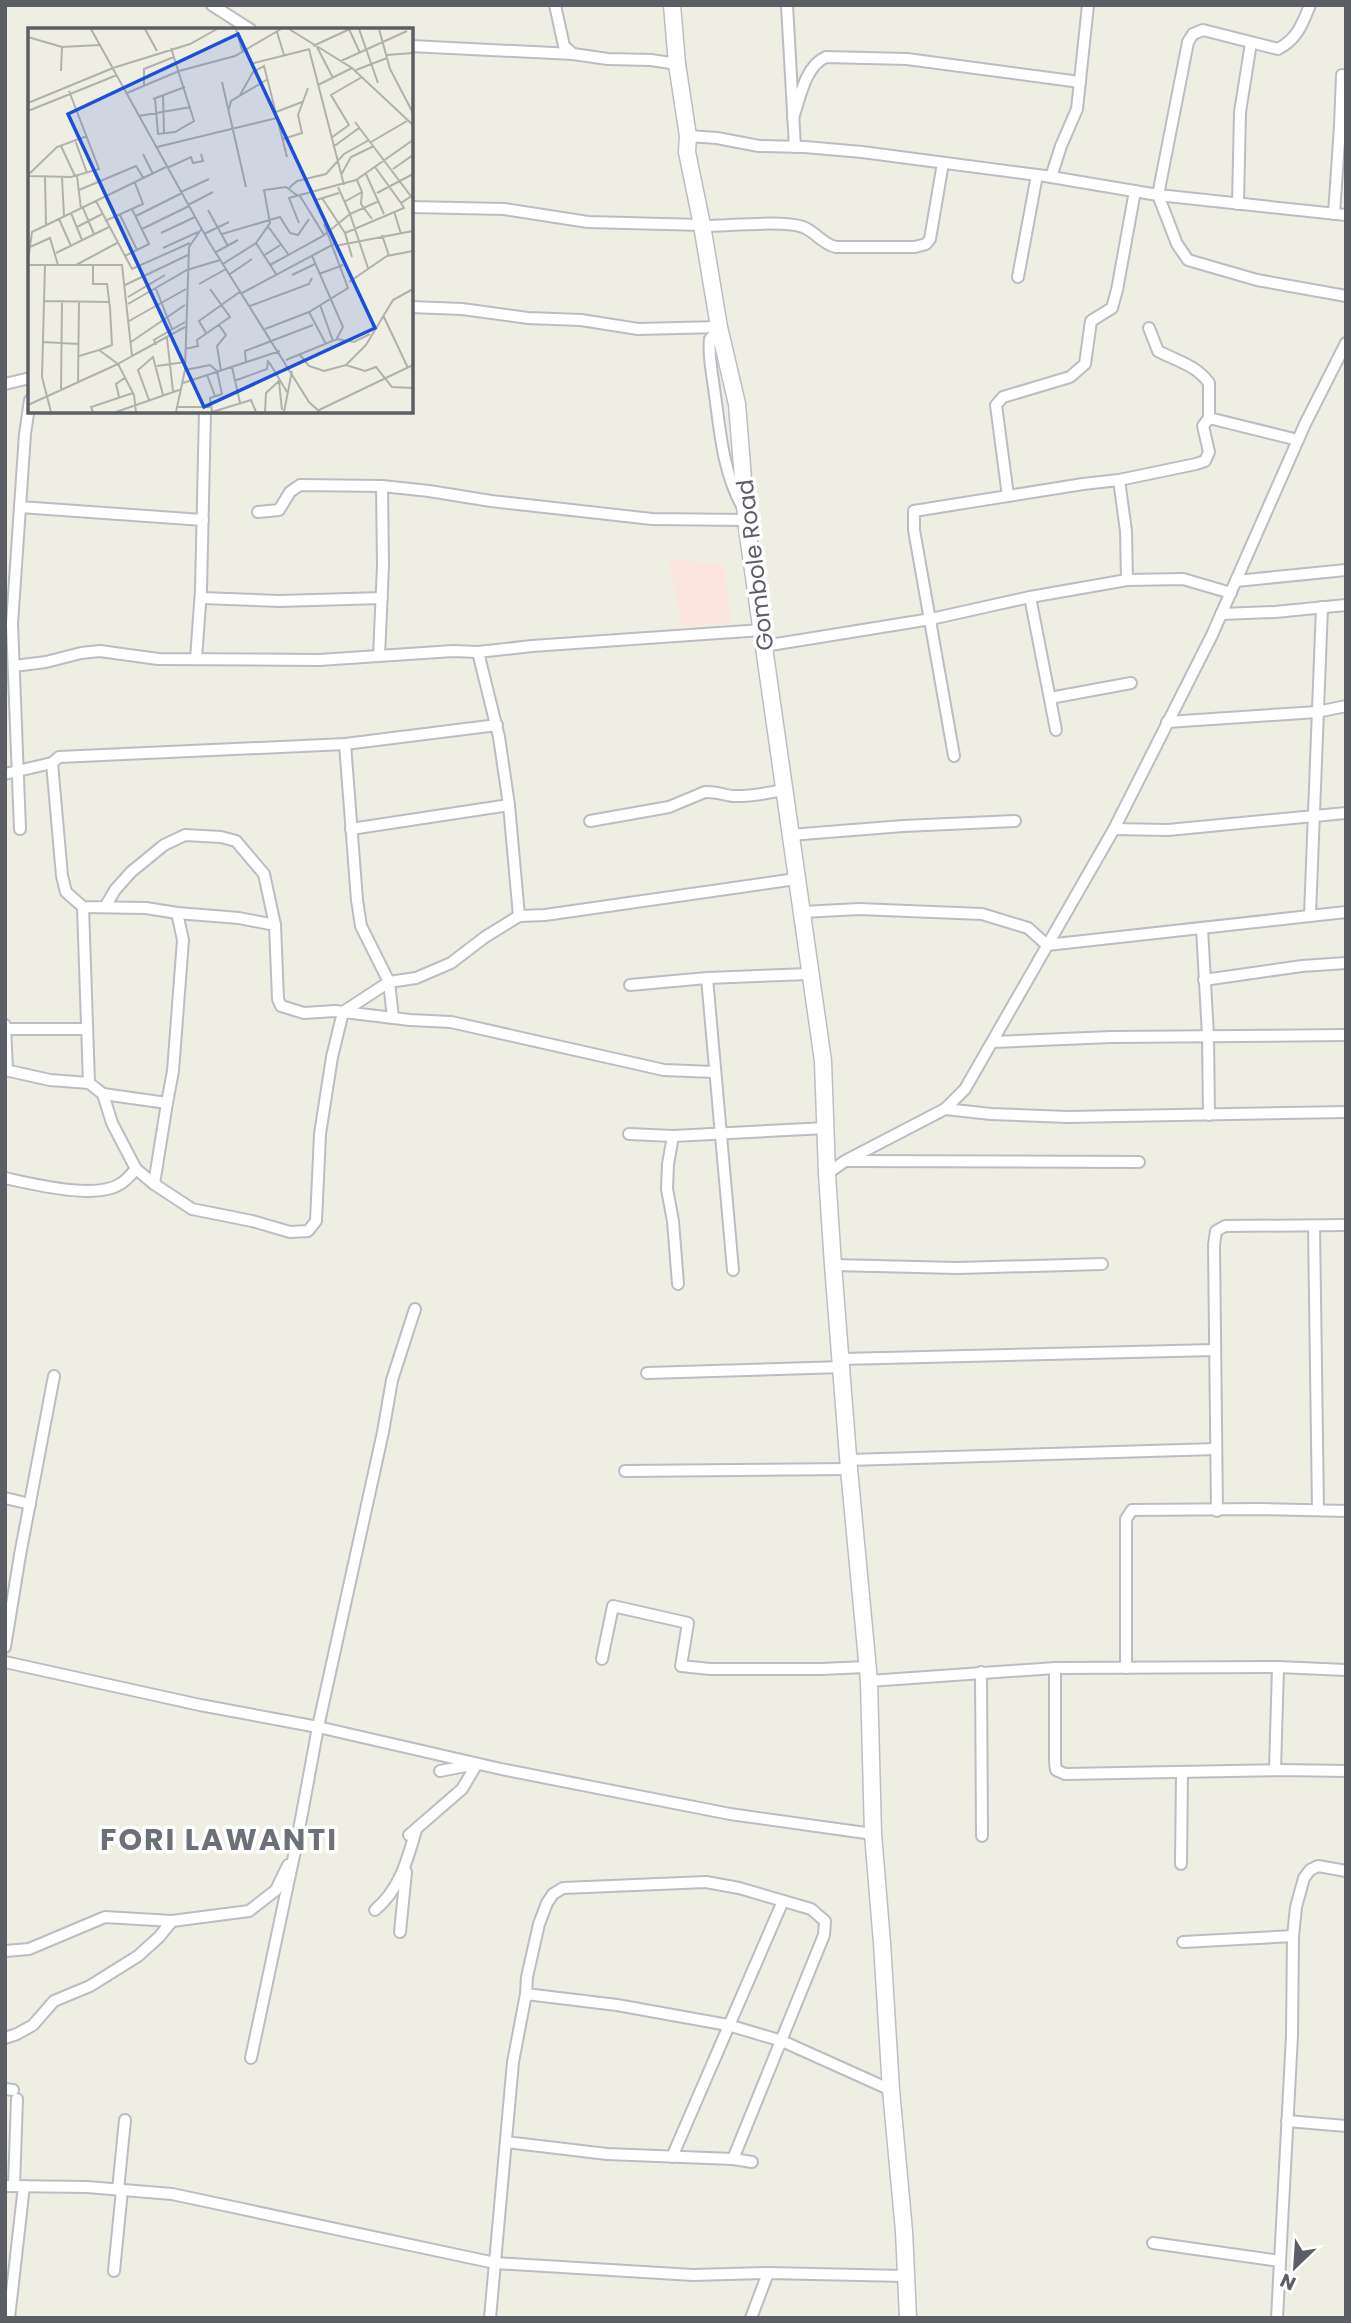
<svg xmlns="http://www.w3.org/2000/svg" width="1351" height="2323" font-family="Poppins,sans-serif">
<rect width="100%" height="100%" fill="#efeee3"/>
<!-- medical -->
<path fill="#fce5df" d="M668,560L724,564L731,622L682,627Z"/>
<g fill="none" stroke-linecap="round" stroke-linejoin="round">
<!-- street casing -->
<g stroke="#bbbdc3" stroke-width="14">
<g id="street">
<path d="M212,5L251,30"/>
<path d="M555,5L564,46L573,54"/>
<path d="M787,5L795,147"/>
<path d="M411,46L573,54L608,59L651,60L677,64"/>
<path d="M793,118C800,98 805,66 826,57L907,59L1080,82"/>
<path d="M688,136L717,138L759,146L805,147L862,152L1045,176L1158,195L1346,215"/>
<path d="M1051,177L1061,146L1077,109L1088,5"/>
<path d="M1158,195L1188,42L1193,34L1203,30L1278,49C1297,39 1302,25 1310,5"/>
<path d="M1158,195L1177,244L1188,260L1257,280L1346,296"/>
<path d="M1238,204L1240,112L1251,43"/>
<path d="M411,207L504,209L588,222L702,225"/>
<path d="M1334,214L1340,126L1342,75"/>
<path d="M703,226C728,226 781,220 803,227C816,232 822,244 836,247H915L926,244L930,239L943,163"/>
<path d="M1018,277L1037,175"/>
<path d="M411,307L462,309L528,318L581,320L638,329L719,327"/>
<path d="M1149,328L1158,351C1177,361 1196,365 1209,383V418"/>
<path d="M719,329L710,339C708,355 712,372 714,388C720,429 722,471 743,508"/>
<path d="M5,384L30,378"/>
<path d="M1008,496L996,405L1003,397L1070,377L1085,364L1091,321L1112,308L1117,290L1135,191"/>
<path d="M20,507L203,520"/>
<path d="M258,512L279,510L290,492L300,485L382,486L429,491L491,501L652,519L745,520"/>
<path d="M1127,580L1183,579L1231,593"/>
<path d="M1236,581L1346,570"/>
<path d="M1030,597L1056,730"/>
<path d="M201,598L279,601L382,598"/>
<path d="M1221,614L1275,612L1346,605"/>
<path d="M764,646L931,619L1030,597L1127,580L1126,531L1119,480"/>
<path d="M478,652L499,737L509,805L519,916"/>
<path d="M379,656L383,566L382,486"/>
<path d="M196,659L201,590L205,411"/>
<path d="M14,666L46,662L81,653L100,651L158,659L319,660L453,651L478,652L532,646L762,630"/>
<path d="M1050,698L1131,683"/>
<path d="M1167,722L1317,712L1346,706"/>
<path d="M345,744L357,900L361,926L389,982L393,1018"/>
<path d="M954,756L914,530V511L1083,484L1119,480L1196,464L1205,461L1209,452L1203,426L1209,418L1298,440"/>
<path d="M52,763L62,876L66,892L83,907L146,908L177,913L239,918L275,925"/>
<path d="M5,774L52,763L59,757L345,744L497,725"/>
<path d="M590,821L669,807L705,792C715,791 723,795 733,796C751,797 767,793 784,790"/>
<path d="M20,829L12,624L25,434L30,400"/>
<path d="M351,829L509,805"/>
<path d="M1114,829L1168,830L1346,813"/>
<path d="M790,835L903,826L1015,821"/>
<path d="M83,907L89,1083"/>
<path d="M105,907L115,890L131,872L164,845L185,835L221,837L236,841L264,874L275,925L278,999L281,1006L304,1013L335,1011L410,1020L451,1022L664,1070L714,1072"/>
<path d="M802,912L859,909L982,914L1028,928L1047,945L1346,912"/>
<path d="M1310,915L1322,607"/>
<path d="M1202,928L1208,1036L1209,1115"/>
<path d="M707,978L733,1270"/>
<path d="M1204,980L1302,966L1346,963"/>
<path d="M630,985L707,978L809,974"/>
<path d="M5,1025L7,1070"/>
<path d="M6,1029H86"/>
<path d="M993,1042L1111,1037L1346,1035"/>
<path d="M5,1070L50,1080L89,1083L103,1094L167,1103L173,1071L183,940L177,913"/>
<path d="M103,1094L112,1123L136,1169L154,1184L192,1209L252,1221L290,1232L308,1231L316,1221L320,1134L332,1057L343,1012L389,982L416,978L451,963L485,937L519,916L545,915L796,879"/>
<path d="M945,1109L991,1114L1068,1117L1346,1112"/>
<path d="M629,1134L673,1136L826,1128"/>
<path d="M673,1136L668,1164L667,1189L673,1221L678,1284"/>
<path d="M848,1161L1139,1162"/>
<path d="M827,1174L845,1161L945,1109L965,1089L1114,829L1212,635L1305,424L1346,343"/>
<path d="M5,1178C33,1184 96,1200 120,1184C126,1181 132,1173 136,1169"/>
<path d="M154,1184L167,1103"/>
<path d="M1314,1226L1318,1510"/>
<path d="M833,1265L958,1268L1102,1264"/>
<path d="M841,1359L1215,1350"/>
<path d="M647,1373L843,1367"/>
<path d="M848,1460L1216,1449"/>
<path d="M625,1471L849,1469"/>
<path d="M5,1498L30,1504"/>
<path d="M1217,1511L1214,1245L1216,1231L1225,1226L1346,1225"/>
<path d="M5,1647L20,1555L54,1376"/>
<path d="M602,1659L613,1606L688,1623L681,1666L710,1669H821L866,1667"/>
<path d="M5,1662L200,1705L318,1727L501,1769L730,1814L873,1834"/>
<path d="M1055,1668V1762L1056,1770L1065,1774L1281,1770L1346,1771"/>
<path d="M1126,1668V1519L1132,1510L1261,1509L1346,1511"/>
<path d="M981,1672L982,1836"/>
<path d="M869,1681L1055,1668L1278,1667L1346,1670"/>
<path d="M1275,1770L1278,1667"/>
<path d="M440,1771L471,1765"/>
<path d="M409,1835L462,1789L477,1764"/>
<path d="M1181,1864L1182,1772"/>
<path d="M375,1910C400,1889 407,1861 416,1830"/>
<path d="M400,1932L406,1872"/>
<path d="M1183,1942L1293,1936"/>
<path d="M5,1951L29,1949L105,1917L172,1921L249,1911L276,1890L288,1865"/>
<path d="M526,1994L617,2005L728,2025L782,2041L891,2090"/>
<path d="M5,2038L17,2034L33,2025L54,2001L90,1986L138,1956L159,1937L172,1921"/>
<path d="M251,2058L296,1846L318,1727L383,1432L392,1380L415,1309"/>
<path d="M5,2089L13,2090"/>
<path d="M1287,2121L1346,2126"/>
<path d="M506,2142L607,2154L733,2159L752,2162"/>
<path d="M672,2157L783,1901"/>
<path d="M5,2186L87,2187L172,2194L495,2263L693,2275L768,2273L905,2276"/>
<path d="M14,2186L17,2099"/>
<path d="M118,2190L125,2120"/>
<path d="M1153,2243L1280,2261"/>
<path d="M114,2271L122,2190"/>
<path d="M9,2318L24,2186"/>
<path d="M490,2318L513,2062L526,1994L527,1977L539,1924L547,1903L553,1894L563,1888L706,1882L739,1888L811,1909L825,1921L824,1935L733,2159"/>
<path d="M751,2318L768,2273"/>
<path d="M1277,2318L1292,2036L1293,1936L1296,1907L1304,1878L1310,1870L1318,1866L1346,1871"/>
</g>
</g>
<!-- secondary casing -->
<g stroke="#bcbec5" stroke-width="19">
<path id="secondary" d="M672,5L677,64L688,136L687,152L702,225L719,327L737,404L747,528L823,1061L827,1174L833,1265L849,1469L869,1681L873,1834L882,1943L891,2090L904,2231L908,2318"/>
</g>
<!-- street -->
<use href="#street" stroke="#fff" stroke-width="10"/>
<!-- secondary -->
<use href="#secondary" stroke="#fff" stroke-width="16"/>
</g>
<g text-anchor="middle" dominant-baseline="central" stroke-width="7" stroke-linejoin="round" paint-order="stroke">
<!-- street labels -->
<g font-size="23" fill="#5b5f65" stroke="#fff">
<text transform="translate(755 565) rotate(-97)">Gombole Road</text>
</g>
<!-- district labels -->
<g font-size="30" font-weight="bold" letter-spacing="2" fill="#6c7077" stroke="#fff">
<text x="219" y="1839">FORI LAWANTI</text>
</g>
</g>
<!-- overview -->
<g transform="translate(28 28)">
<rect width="385" height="385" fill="#efeee3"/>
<path fill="none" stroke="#b0b1ad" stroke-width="2" d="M63,1L181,214L281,374L292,384M117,1L129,23M208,1L215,25M261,1L324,40L385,97M321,1L332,25M331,1L350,55M351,1L362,41L385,85M249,4L256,27M0,9L34,19L72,17M285,18L322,1M289,19L305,50M281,21L316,157M359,27L385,25M313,33L379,3M222,36L282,21M328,42L359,30M33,43L34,19M194,54L218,159M290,57L324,40M116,58V41L146,29M99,65L151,43L207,28L253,1M135,67L136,106M212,67L225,44L236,38L259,129M127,70L130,106L147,104L166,93L143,20M125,71L157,59M0,75L85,40L162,16L189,1M201,81L203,73L240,51M0,83L89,47M248,84L274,74M111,88L163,79M327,94L385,171M303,110L321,97L303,67L334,49M255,111L274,105L270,87L280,60M47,112L59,145M343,114L379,93M33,118L47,148M129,119L249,90M305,119L331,100M115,126L125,146M347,139L373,175M139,140L163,129L165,135L175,133L173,126M365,141L385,127M338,146L356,186M0,147L29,119L59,108M313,147L323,129L346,118M0,148L43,149L71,141L41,63M49,148L53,181M17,149L18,197M34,150L36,188M261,160L269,153L298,146L316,126L341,112M51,162L108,138L116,151M153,164L181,151M334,164L333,176L344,191M283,165L288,172L311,165M349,165L385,146M272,168L296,207M294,170L317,205L324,229M68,173L104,241L162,215M316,174L334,164L329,152M160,177L185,164M55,180L66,206M180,182L200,218M366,183L373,206M43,185L54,212M92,187L109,222M108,188L154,165M31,191L43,218M77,193L115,176L107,155M271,195L261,170L328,152L385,112M239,197L260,226M49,199L74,186M114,201L161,178M133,205L167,189M317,205L376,180L373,175L385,167M176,206L201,194M194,206L252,189L262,205L270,207L281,191M354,207L361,228M228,215L248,246M307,218L385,203M2,219L22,210L30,237M135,220L170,204M188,224L210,212M28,225L81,199M97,228L121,216L104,181M235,228L254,216M284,228L315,299L308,312M0,233L4,204L138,139M195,236L228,215L242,195L236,162L258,159L270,168M0,237H95M17,237L14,349L23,384M48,237L89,215M94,237L104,328L90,336L106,367L108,384M242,237L295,208L322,186L310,159M65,238V256H79L82,280L84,317L71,322M340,240L322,186L351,173M202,246L224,231M291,246L315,237M264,247L287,236M321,254L359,228L385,223M171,256L198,241M97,257L160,227M128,261L144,301M214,265L306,216M100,269L137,247M16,273L81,274M100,276L159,242L192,232M292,277L305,313M222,278L281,256L284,250M281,284L298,316M355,287L380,340M101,293L158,261M191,297L198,307L189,318L193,343M237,301L281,284L320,260L296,196M178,305L171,293L213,263M139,310L145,363M15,314L51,316M103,314L157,277M128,317L126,312L157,294M157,321L170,318L169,312L202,289L182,261M272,327L281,338L296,343L318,337L337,343L348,339L364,359L385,360M104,328L157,299M258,332L309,311L326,314L342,306M241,334L259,364M218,335L217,323L285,297M318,337L338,317L365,272L385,261M129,338L157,334M204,339L212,375M157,342L182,337L189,343M179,347L187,368M206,353L239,341L240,332M251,354L254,382M50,355L51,274M155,355L252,323M33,362L34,273M91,369L88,356L98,349M121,372L110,342L125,329L135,367M0,377L90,336L71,322L51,328M150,379H182M291,382L385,337M65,384L63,379L105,365M88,384L154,361M148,384L157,342L161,219L174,200M184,384L223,372L228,384M184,384L182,370L194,366L189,343M237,384L238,365L252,352M256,384L264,343"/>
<path fill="#1d4ed8" fill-opacity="0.15" stroke="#1d4ed8" stroke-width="3.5" d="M210,6L347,300L176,379L40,86Z"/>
<rect width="385" height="385" fill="none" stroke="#5b5f65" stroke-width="3.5"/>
</g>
<!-- border -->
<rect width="1351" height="2323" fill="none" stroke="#5b5f65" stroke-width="14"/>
<!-- north arrow -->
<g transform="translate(1295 2267) rotate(205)" stroke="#ffffff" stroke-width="5" paint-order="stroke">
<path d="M0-5L12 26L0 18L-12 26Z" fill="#5b5f65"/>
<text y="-10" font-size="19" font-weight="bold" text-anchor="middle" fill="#5b5f65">N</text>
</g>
</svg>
